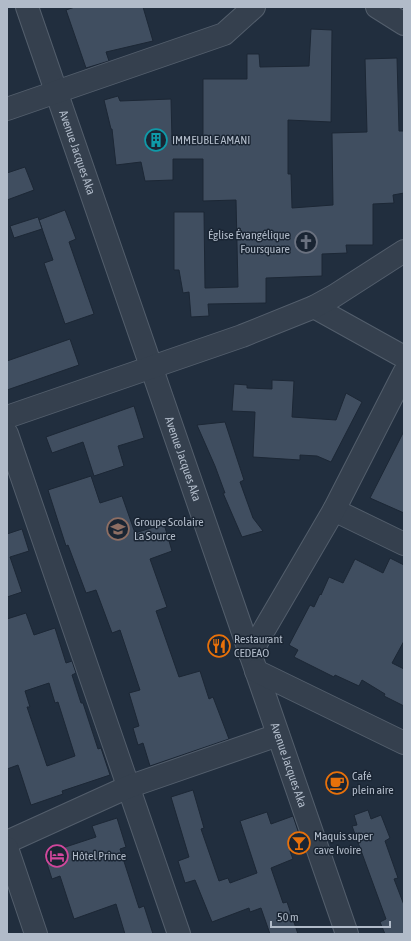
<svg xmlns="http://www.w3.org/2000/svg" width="411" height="941" font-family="'Asap Condensed',sans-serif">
<rect width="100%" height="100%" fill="#212e3e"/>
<!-- building -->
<g fill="#404e60" stroke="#1c2735" fill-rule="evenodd">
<path d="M75,7H143L153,41L106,52L109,61L86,68L66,10Z"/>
<path d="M311,29L332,30L331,122L288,120V174H291L292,208L333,205L332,133L367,132L365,59L397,58L399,131H404V193L393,195L394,203L373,204V245H346L347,253L322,254V276L266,278V303L208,304L209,316L191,317L189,292L183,293L179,270H174V212H204L205,288L238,287L236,200L203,201V159H173V180L145,181L141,162L116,165L112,129H111L104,100L118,96L120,101L171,99L172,140H203V79H247V54H259L260,67L309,66Z"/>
<path d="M25,167L34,190L7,200V173Z"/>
<path d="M65,210L76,239L69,242L94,314L65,324L44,263L53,260L39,220Z"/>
<path d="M38,217L42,229L14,238L10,226Z"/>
<path d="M70,339L79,365L7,390V361Z"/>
<path d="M272,380L294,381L292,417L336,420L346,393L362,402L331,462L317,456L300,455V460L253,457L255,412L232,411L234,384L247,385V388L272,389Z"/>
<path d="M134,406L144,438L118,446L124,466L94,476L83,442L52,453L46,437Z"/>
<path d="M225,422L244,480L240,482L253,518L263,531L242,537L223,493H225L215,466L197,425Z"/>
<path d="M404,431V513L370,498Z"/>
<path d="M91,476L100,503L122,496L135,533L164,524L172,551L150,559L167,607L156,611L179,677L200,671L209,699L213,697L229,739L150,766L143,743L138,745L133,728L139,726L129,693L140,690L120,630L112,633L96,590L86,593L68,545L66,546L48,490Z"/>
<path d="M22,529L29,551L10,557L22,592L7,597V534Z"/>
<path d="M390,558L404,565V641L392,663L404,669V706L384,696L385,694L362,680L359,686L335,675L334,677L294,657L298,650L289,645L310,605L314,607L320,594L321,595L329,577L343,583L355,559L383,573Z"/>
<path d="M26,613L34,635L55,628L66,663L72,661L76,673L72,675L81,703H83L98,749L101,748L110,775L62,791L63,794L31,805L18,765L7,769V619ZM49,683L55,703L58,702L75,756L47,766L27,707H30L25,691Z"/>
<path d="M193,790L204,828L201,829L219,881L228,878L230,883L257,873L240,821L267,812L271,824L293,816L303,846L290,851L293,859L271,868L283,903L287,902L298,934H270L261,908L250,912L249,908L212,922L195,880L185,883L178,861L189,857L171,797Z"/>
<path d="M368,810L371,819L381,815L390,838L385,841L398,878L394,879L404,905V934H385L380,922L386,919L352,826L357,825L354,815Z"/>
<path d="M117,818L126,847L120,849L139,908L144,906L153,934H125L116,904L74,919L60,876L52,879L44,854L96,837L92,826Z"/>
</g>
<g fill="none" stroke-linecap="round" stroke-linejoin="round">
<!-- minor casing -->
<g stroke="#535e6c" stroke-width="24">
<g id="minor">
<path id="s1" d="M27,7L347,934"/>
<path d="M377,7L404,24"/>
<path d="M7,109L224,34L254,7"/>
<path d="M314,307L404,357"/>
<path d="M7,417L242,336L314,307L334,296L404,251"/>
<path d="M7,434L179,934"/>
<path d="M334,510L404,544"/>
<path d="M250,654L334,510L404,373"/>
<path d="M256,671L404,743"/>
<path d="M7,842L128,787L278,735"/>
<path d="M7,848L36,934"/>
</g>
</g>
<!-- minor -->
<use href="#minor" stroke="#35404e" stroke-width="22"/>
</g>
<!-- icons -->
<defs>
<g id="building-ring" transform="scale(1.15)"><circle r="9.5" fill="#1a2533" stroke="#0f9aa8" stroke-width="1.5"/><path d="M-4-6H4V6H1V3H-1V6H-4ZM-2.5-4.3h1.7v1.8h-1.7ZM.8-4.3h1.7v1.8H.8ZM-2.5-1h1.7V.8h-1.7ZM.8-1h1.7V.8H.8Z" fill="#0f9aa8"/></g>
<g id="church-ring" transform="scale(1.15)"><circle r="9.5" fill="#1a2533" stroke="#6b7280" stroke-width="1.5"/><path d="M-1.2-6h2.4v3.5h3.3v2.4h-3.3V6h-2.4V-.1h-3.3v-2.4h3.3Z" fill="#6b7280"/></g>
<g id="school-ring" transform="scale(1.15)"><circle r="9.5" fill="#1a2533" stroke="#8d6e63" stroke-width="1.5"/><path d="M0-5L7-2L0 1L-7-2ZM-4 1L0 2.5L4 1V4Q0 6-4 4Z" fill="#8d6e63"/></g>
<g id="restaurant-ring" transform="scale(1.15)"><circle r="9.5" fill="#1a2533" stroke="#e8710a" stroke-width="1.5"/><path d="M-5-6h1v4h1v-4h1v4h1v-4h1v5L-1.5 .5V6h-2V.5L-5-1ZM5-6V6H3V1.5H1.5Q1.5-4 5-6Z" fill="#e8710a"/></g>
<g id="cafe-ring" transform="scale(1.15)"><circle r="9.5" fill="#1a2533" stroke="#e8710a" stroke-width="1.5"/><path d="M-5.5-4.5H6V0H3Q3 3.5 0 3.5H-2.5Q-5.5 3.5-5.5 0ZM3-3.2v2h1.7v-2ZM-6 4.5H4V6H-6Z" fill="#e8710a"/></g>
<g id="bar-ring" transform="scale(1.15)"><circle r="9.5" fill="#1a2533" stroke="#e8710a" stroke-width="1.5"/><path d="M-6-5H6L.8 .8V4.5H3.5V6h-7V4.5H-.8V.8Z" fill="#e8710a"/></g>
<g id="hotel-ring" transform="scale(1.15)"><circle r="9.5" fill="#1a2533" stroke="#d1479c" stroke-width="1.5"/><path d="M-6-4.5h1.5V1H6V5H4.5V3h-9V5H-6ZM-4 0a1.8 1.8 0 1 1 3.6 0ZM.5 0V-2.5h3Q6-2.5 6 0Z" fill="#d1479c"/></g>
</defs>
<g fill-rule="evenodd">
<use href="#building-ring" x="156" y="140"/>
<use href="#church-ring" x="306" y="242"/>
<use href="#school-ring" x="118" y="529"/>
<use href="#restaurant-ring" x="219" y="646"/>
<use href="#cafe-ring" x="337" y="783"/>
<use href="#bar-ring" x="299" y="843"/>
<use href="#hotel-ring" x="57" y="856"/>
</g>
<g text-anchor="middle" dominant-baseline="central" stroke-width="3" stroke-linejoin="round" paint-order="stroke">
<!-- poi labels -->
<g font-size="12" fill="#b1bbc9" stroke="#1a2533" text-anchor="start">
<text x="172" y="140">IMMEUBLE AMANI</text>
<text x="290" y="235" text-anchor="end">Église Évangélique<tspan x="290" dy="14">Foursquare</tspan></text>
<text x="134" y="522">Groupe Scolaire<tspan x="134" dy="14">La Source</tspan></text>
<text x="234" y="639">Restaurant<tspan x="234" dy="14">CEDEAO</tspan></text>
<text x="352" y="776">Café<tspan x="352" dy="14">plein aire</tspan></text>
<text x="314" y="836">Maquis super<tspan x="314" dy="14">cave Ivoire</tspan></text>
<text x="72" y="856">Hôtel Prince</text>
</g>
<!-- street labels -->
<g font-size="12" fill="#b1bbc9" stroke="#1a2533">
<text stroke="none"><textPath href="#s1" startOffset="154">Avenue Jacques Aka</textPath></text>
<text stroke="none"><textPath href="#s1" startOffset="478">Avenue Jacques Aka</textPath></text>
<text stroke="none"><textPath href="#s1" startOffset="802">Avenue Jacques Aka</textPath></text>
</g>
</g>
<!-- border -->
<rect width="411" height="941" fill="none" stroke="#b1bbc9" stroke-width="16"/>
<!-- scale -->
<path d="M271 921v6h119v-6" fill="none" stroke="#b1bbc9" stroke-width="2"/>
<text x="277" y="921" font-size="12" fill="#b1bbc9" stroke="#1a2533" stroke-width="3" paint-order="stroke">50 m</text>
</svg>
